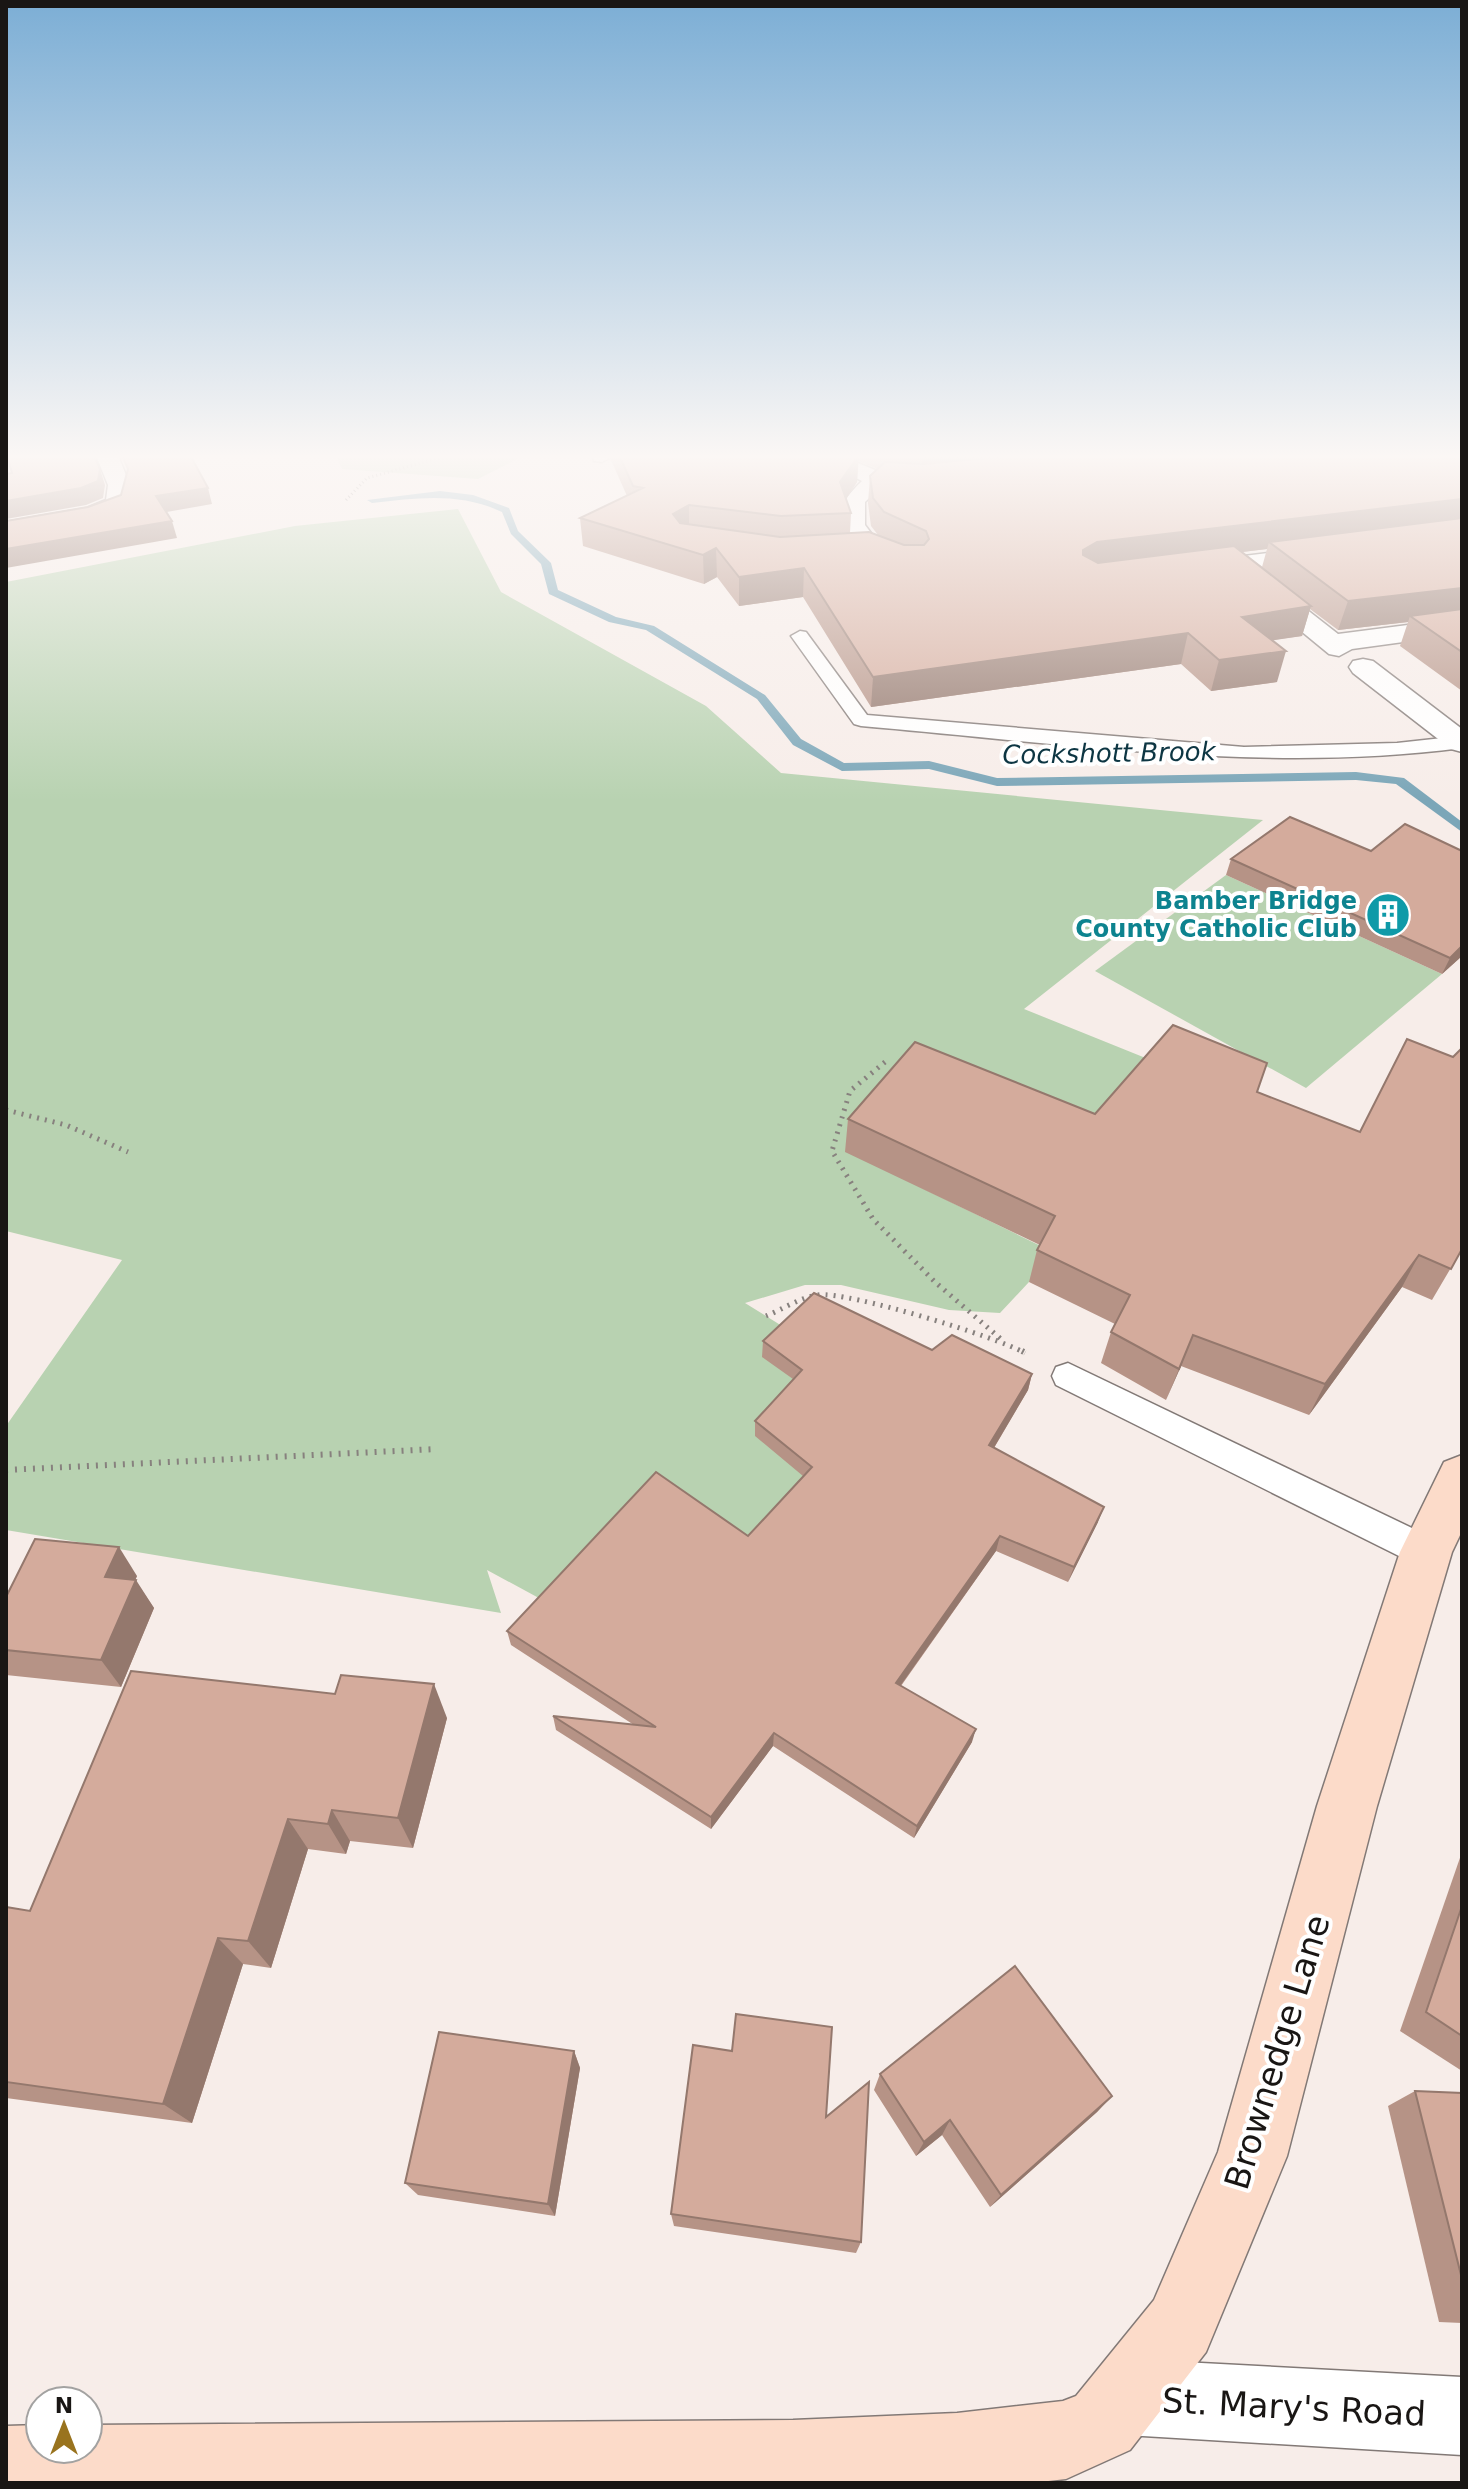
<svg xmlns="http://www.w3.org/2000/svg" width="1468" height="2489" font-family="'DejaVu Sans',sans-serif">
<rect width="100%" height="100%" fill="#f7ede9"/>
<!-- green -->
<g fill="#b8d2b1">
<path d="M335,453H529L478,479L342,469Z"/>
<path d="M458,509L501,592L706,706L781,773L1263,820L1024,1009L1158,1063L1090,1143L846,1151L1047,1249L1029,1282L1000,1313L949,1310L841,1285H805L745,1303L790,1331L801,1385L810,1482L748,1551L548,1603L487,1570L501,1613L6,1530V1426L122,1260L6,1231V582L295,526Z"/>
<path d="M1226,875L1442,974L1306,1088L1095,971Z"/>
</g>
<g fill="none" stroke-linecap="round" stroke-linejoin="round">
<!-- stream -->
<path fill="#7ba6b8" fill-rule="evenodd" d="M440,491L473,495L509,508L518,531L551,563L558,590L616,617L654,626L765,695L801,739L844,763L929,761L997,778L1356,772L1404,778L1462,822V832L1396,784L1356,780L997,786L929,769L842,771L793,745L757,699L646,630L609,622L549,594L541,564L511,534L502,512C459,492 418,498 372,503L367,500Z"/>
<!-- lane casing -->
<g stroke="#827976" stroke-width="3">
<g id="lane">
<path d="M800,631L806,632L867,715L1244,747L1397,743L1461,736L1462,748C1263,774 1060,743 861,726L854,724L791,636Z"/>
<path d="M1068,1363L1439,1541L1444,1552L1439,1563L1426,1568L1413,1563L1056,1385L1052,1376L1056,1367Z"/>
</g>
</g>
<!-- street casing -->
<g stroke="#827976" stroke-width="3">
<g id="street">
<path d="M95,453H117L130,485L125,509L93,521L6,536V522L87,508L106,500L108,485Z"/>
<path d="M593,453H618L602,462L594,461Z"/>
<path d="M804,453H833L880,472L928,474L939,481L928,488L882,486L865,502V525L883,549C873,561 837,563 822,559L819,554L822,549L855,544C834,516 838,504 862,481Z"/>
<path d="M1325,546L1337,553L1334,558L1195,576L1183,569L1195,562Z"/>
<path d="M1260,577L1269,580L1338,634L1462,618V634L1352,649L1339,656L1329,654L1251,590L1247,585L1251,580Z"/>
<path d="M1363,659L1373,661L1462,729V752L1451,749L1353,673L1349,667L1353,661Z"/>
<path d="M1126,2359L1462,2377V2455L1126,2435L1099,2424L1088,2397L1099,2370Z"/>
</g>
</g>
<!-- secondary casing -->
<g stroke="#827976" stroke-width="3">
<path id="secondary" d="M1462,1455V1531L1452,1552L1377,1806L1287,2156L1206,2352L1130,2450L1066,2479L1031,2483H6V2426L40,2425V2449H88V2425L793,2420L957,2413L1063,2401L1076,2396L1154,2300L1218,2152L1317,1806L1400,1552L1444,1462Z"/>
</g>
<!-- path-far2 -->
<path stroke="#87817e" stroke-width="3" stroke-dasharray="1 3" stroke-linecap="butt" d="M346,500L367,478L457,453"/>
<!-- path-far1 -->
<g stroke="#87817e" stroke-width="5" stroke-dasharray="2 6" stroke-linecap="butt">
<path d="M885,1062L850,1091L832,1151L873,1219L935,1282L1001,1339"/>
<path d="M6,1110L66,1125L128,1152"/>
<path d="M766,1316C781,1310 801,1297 818,1295C848,1291 997,1337 1025,1353"/>
</g>
<!-- path -->
<g stroke="#87817e" stroke-width="6" stroke-dasharray="2 7" stroke-linecap="butt">
<path d="M1022,1351L1028,1354"/>
<path d="M6,1470L437,1449"/>
</g>
<!-- lane -->
<use href="#lane" fill="#fff" fill-rule="evenodd"/>
<!-- street -->
<use href="#street" fill="#fff" fill-rule="evenodd"/>
<!-- secondary -->
<use href="#secondary" fill="#fcdbc9" fill-rule="evenodd"/>
</g>
<!-- wall -->
<g fill="#b69386" fill-rule="evenodd">
<path d="M611,453H1462V691L1400,646L1408,622L1338,630L1310,609L1302,636L1272,640L1277,682L1211,691L1181,664L871,707L803,597L739,606L717,577L704,584L583,546L580,518L627,496L611,460ZM858,461L878,469L870,476L868,503L871,526L878,535L850,533L851,513L846,499L857,482ZM1267,549L1262,567L1242,552Z"/>
<path d="M1371,851L1462,956L1442,974L1226,875L1231,859Z"/>
<path d="M1257,1092L1462,1249L1432,1300L1402,1287L1309,1415L1181,1366L1166,1400L1101,1363L1111,1332L1115,1324L1029,1282L1037,1250L1040,1245L845,1152L848,1119L1095,1114Z"/>
<path d="M763,1341L932,1350L1032,1374L1028,1390L994,1448L1098,1522L1068,1582L996,1551L901,1686L972,1742L914,1838L773,1746L711,1829L556,1730L553,1716L634,1725L511,1645L507,1631L748,1536L803,1476L755,1436V1421L793,1379L762,1357Z"/>
<path d="M137,1576L135,1580L154,1608L121,1687L6,1675V1597Z"/>
<path d="M335,1694L447,1718L413,1848L350,1841L346,1854L308,1849L271,1968L243,1964L192,2123L6,2098V1907L30,1911Z"/>
<path d="M1462,1852V2071L1400,2031Z"/>
<path d="M574,2051L580,2068L555,2216L418,2195L405,2183Z"/>
<path d="M880,2074L1112,2096L1097,2112L990,2207L942,2135L916,2156L874,2090Z"/>
<path d="M1415,2091L1462,2093V2323L1439,2322L1388,2106Z"/>
<path d="M826,2117L861,2242L856,2253L674,2226L671,2214Z"/>
</g>
<!-- shaded-wall -->
<g fill="#94786d">
<path d="M923,453H1113L921,471Z"/>
<path d="M859,455L857,482L839,510L840,482Z"/>
<path d="M100,469L105,485L103,498L86,505L6,519V501Z"/>
<path d="M208,488L212,504L161,513L156,496Z"/>
<path d="M1462,499V525L1269,542L1267,549L1092,570L1077,578L1083,550L1097,542Z"/>
<path d="M689,505V533L673,514Z"/>
<path d="M172,521L177,538L6,568V549Z"/>
<path d="M716,548L717,577L704,584L703,555Z"/>
<path d="M804,568L803,597L739,606V577Z"/>
<path d="M1462,588V616H1410L1408,622L1338,630L1348,601Z"/>
<path d="M1311,606L1302,636L1234,646L1242,617Z"/>
<path d="M1188,633L1181,664L871,707L873,677Z"/>
<path d="M1286,651L1277,682L1211,691L1219,660Z"/>
<path d="M1462,946V956L1442,974L1450,958Z"/>
<path d="M1419,1255L1402,1287L1309,1415L1325,1384Z"/>
<path d="M1193,1335L1181,1366L1166,1400L1179,1369Z"/>
<path d="M1032,1374L1028,1390L986,1461L989,1445Z"/>
<path d="M1104,1507L1098,1522L1068,1582L1074,1567Z"/>
<path d="M1000,1536L996,1551L893,1696L896,1683Z"/>
<path d="M119,1547L137,1576L124,1606L105,1577Z"/>
<path d="M136,1580L154,1608L121,1687L101,1660Z"/>
<path d="M434,1684L447,1718L413,1848L398,1818Z"/>
<path d="M976,1729L972,1742L914,1838L917,1826Z"/>
<path d="M774,1733L773,1746L711,1829V1817Z"/>
<path d="M332,1810L350,1841L346,1854L328,1824Z"/>
<path d="M288,1819L308,1849L271,1968L248,1941Z"/>
<path d="M218,1938L243,1964L192,2123L163,2104Z"/>
<path d="M574,2051L580,2068L555,2216L548,2204Z"/>
<path d="M1112,2096L1097,2112L990,2207L1001,2195Z"/>
<path d="M950,2120L942,2135L916,2156L924,2142Z"/>
</g>
<!-- building -->
<g fill="#d4ab9c" stroke="#94786d" stroke-width="2">
<path d="M6,453H93L100,469L98,481L81,488L6,501V474L12,473Z"/>
<path d="M121,453H189L208,488L156,496L172,521L6,549V521L88,507L121,495L128,469Z"/>
<path d="M618,453H854L859,455L840,482L851,513L781,516L689,505L673,514L680,523L780,537L869,532L904,545H924L929,539L926,531L884,512L873,498L870,476L885,462L924,464L1039,453H1462V499L1097,542L1083,550V555L1098,563L1234,546L1311,606L1242,617L1286,651L1219,660L1188,633L873,677L804,568L739,577L716,548L703,555L580,518L643,488L633,486Z"/>
<path d="M1462,518V588L1348,601L1269,542Z"/>
<path d="M1462,609V652L1410,616Z"/>
<path d="M1290,817L1371,851L1405,824L1462,851V946L1450,958L1231,859Z"/>
<path d="M1173,1025L1267,1063L1257,1092L1360,1132L1407,1039L1453,1057L1462,1048V1249L1451,1269L1419,1255L1325,1384L1193,1335L1179,1369L1111,1332L1130,1295L1037,1250L1055,1216L848,1119L915,1042L1095,1114Z"/>
<path d="M814,1293L932,1350L952,1335L1032,1374L989,1445L1104,1507L1074,1567L1000,1536L896,1683L976,1729L917,1826L774,1733L711,1817L553,1716L656,1727L507,1631L656,1472L748,1536L812,1467L755,1421L802,1370L763,1341Z"/>
<path d="M35,1539L119,1547L105,1577L136,1580L101,1660L6,1650V1597Z"/>
<path d="M131,1671L335,1694L341,1675L434,1684L398,1818L332,1810L328,1824L288,1819L248,1941L218,1938L163,2104L6,2082V1907L30,1911Z"/>
<path d="M1462,1906V2036L1426,2012Z"/>
<path d="M1015,1966L1112,2096L1001,2195L950,2120L924,2142L880,2074Z"/>
<path d="M736,2014L832,2027L826,2117L869,2082L861,2242L671,2214L693,2045L732,2051Z"/>
<path d="M439,2032L574,2051L548,2204L405,2183Z"/>
<path d="M1415,2091L1462,2093V2279Z"/>
</g>
<!-- sky -->
<linearGradient id="sky" x2="0" y2="1"><stop stop-color="#7caed5"/><stop offset="0.57" stop-color="#fbf7f5"/><stop offset="1" stop-color="#fbf7f5" stop-opacity="0"/></linearGradient>
<rect width="1468" height="801" fill="url(#sky)"/>
<!-- icons -->
<defs>
<g id="building-disc" transform="scale(2.3)"><circle r="9.5" fill="#0f9aa8" stroke="#fff"/><path d="M-4-6H4V6H1V3H-1V6H-4ZM-2.5-4.3h1.7v1.8h-1.7ZM.8-4.3h1.7v1.8H.8ZM-2.5-1h1.7V.8h-1.7ZM.8-1h1.7V.8H.8Z" fill="#fff"/></g>
</defs>
<g fill-rule="evenodd">
<use href="#building-disc" x="1388" y="915"/>
</g>
<g text-anchor="middle" dominant-baseline="central" stroke-width="8" stroke-linejoin="round" paint-order="stroke">
<!-- far-culture labels -->
<g font-size="24" font-weight="bold" fill="#0d838f" stroke="#fff" text-anchor="end">
<text x="1357" y="901">Bamber Bridge<tspan x="1357" dy="28">County Catholic Club</tspan></text>
</g>
<!-- far-water labels -->
<g font-size="26" font-style="italic" fill="#0d3643" stroke="#fff">
<text transform="translate(1109 753) rotate(-1)">Cockshott Brook</text>
</g>
<!-- near-street labels -->
<g font-size="34" fill="#191614" stroke="#fff">
<text transform="translate(1277 2052) rotate(-73)">Brownedge Lane</text>
<text transform="translate(1294 2407) rotate(3)">St. Mary's Road</text>
</g>
</g>
<!-- border -->
<rect width="1468" height="2489" fill="none" stroke="#191614" stroke-width="16"/>
<!-- north arrow -->
<g transform="translate(64 2425)"><circle r="38" fill="#ffffff" stroke="#a3a2a1" stroke-width="2"/>
<path d="M0-6L14 30L0 20L-14 30Z" fill="#99731e"/>
<text y="-12" font-size="22" font-weight="bold" text-anchor="middle" fill="#191614">N</text>
</g>
</svg>
